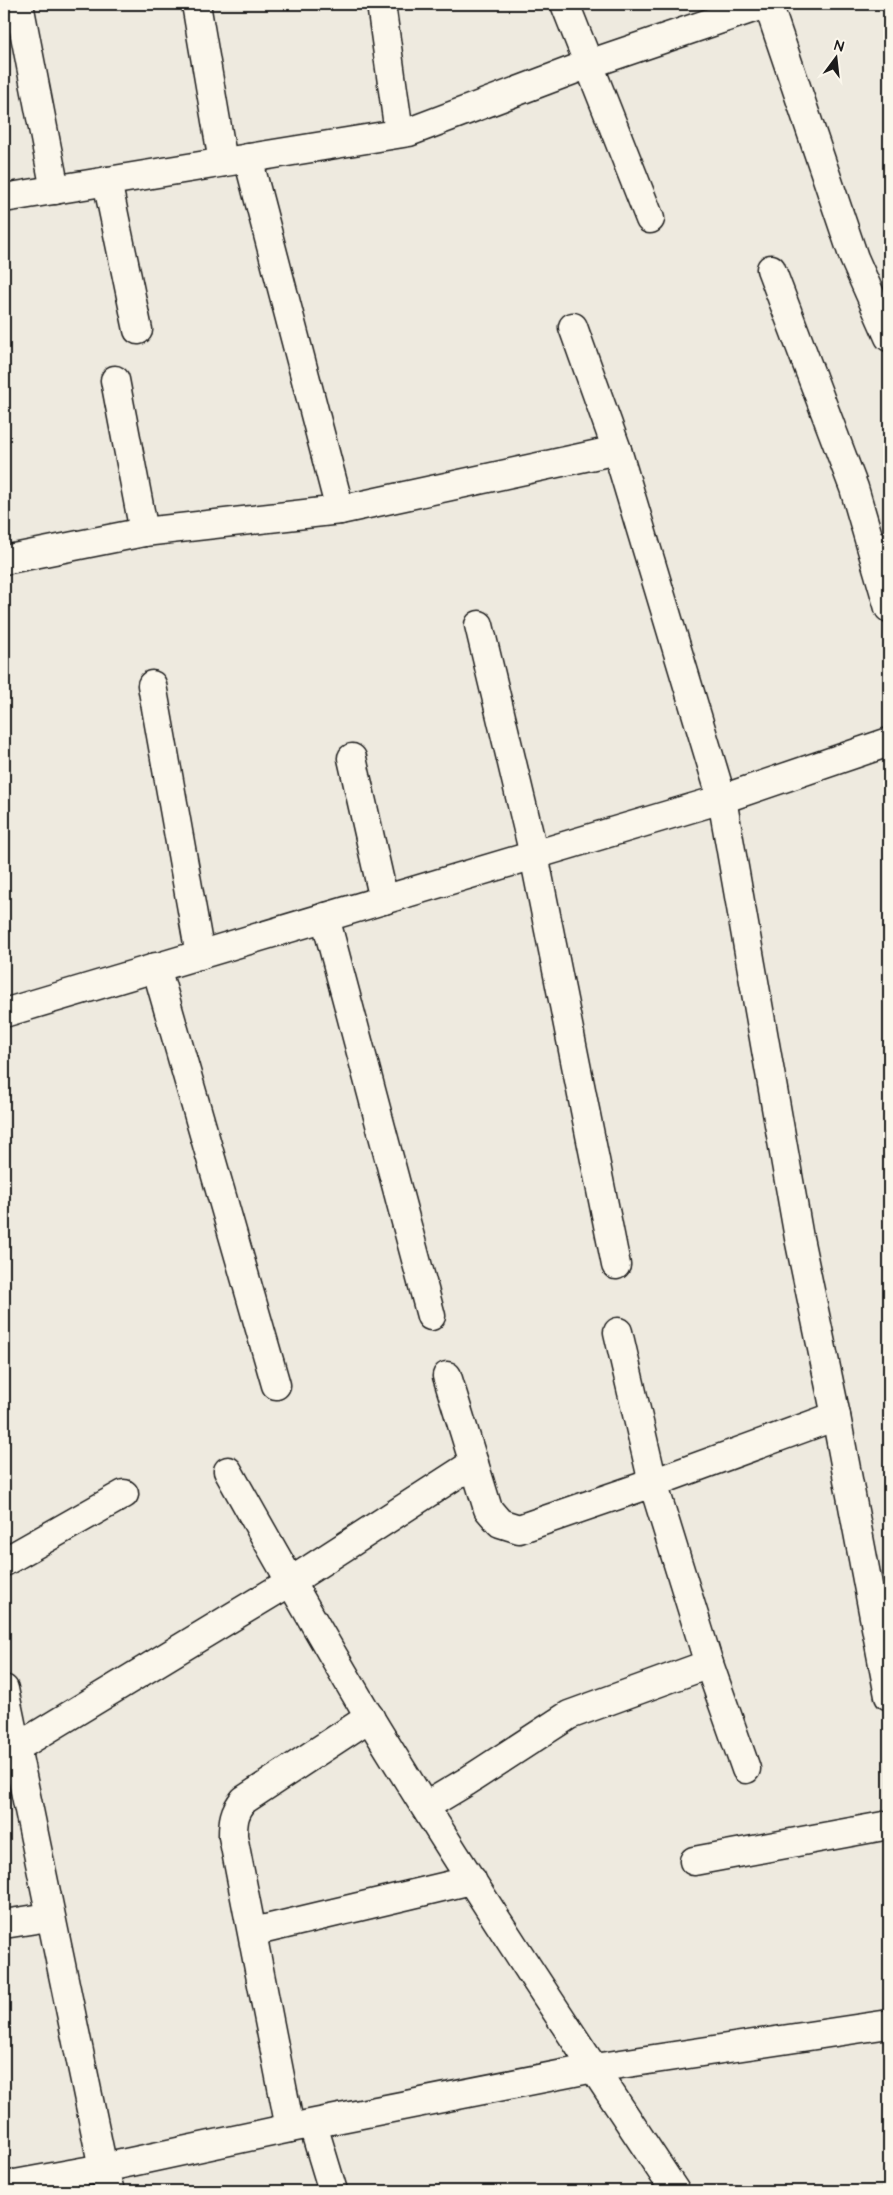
<svg xmlns="http://www.w3.org/2000/svg" width="893" height="2195" font-family="'Architects Daughter',sans-serif">
<rect width="100%" height="100%" fill="#eeeadf"/>
<filter id="ink" filterUnits="userSpaceOnUse"><feTurbulence type="fractalNoise" baseFrequency=".02" numOctaves="2"/><feDisplacementMap in="SourceGraphic" scale="10" xChannelSelector="R" yChannelSelector="G"/><feConvolveMatrix kernelMatrix="1 2 1 2 8 2 1 2 1" color-interpolation-filters="sRGB"/></filter>
<g filter="url(#ink)">
<g fill="none" stroke-linecap="round" stroke-linejoin="round">
<!-- minor casing -->
<g stroke="#1c1c1c" stroke-width="31">
<g id="minor">
<path d="M19,4L55,190"/>
<path d="M196,4L223,162"/>
<path d="M381,4L399,133"/>
<path d="M565,4L650,219"/>
<path d="M768,4L854,258L889,337"/>
<path d="M107,181L138,330"/>
<path d="M4,198L409,132L589,64L765,4"/>
<path d="M771,269L854,488L889,608"/>
<path d="M573,327L617,450L722,799L799,1238L836,1416L889,1696"/>
<path d="M115,380L144,532"/>
<path d="M340,510L617,450"/>
<path d="M4,560L144,532L340,510L248,158"/>
<path d="M479,625L534,855L616,1265"/>
<path d="M152,685L200,955"/>
<path d="M352,758L384,900"/>
<path d="M325,917L431,1316"/>
<path d="M156,967L276,1385"/>
<path d="M4,1013L722,799L889,742"/>
<path d="M618,1332L653,1483L709,1664L746,1769"/>
<path d="M447,1376L488,1509L500,1523L519,1529L653,1483L836,1416"/>
<path d="M228,1471C274,1553 320,1634 368,1715C466,1876 571,2034 675,2191"/>
<path d="M4,1562L124,1494"/>
<path d="M16,1748L290,1582L474,1463"/>
<path d="M426,1806L466,1782L569,1715L709,1664"/>
<path d="M694,1861L889,1825"/>
<path d="M4,1924L49,1917"/>
<path d="M253,1932L472,1880"/>
<path d="M313,2125L333,2191"/>
<path d="M290,2128L233,1836C233,1821 234,1812 244,1800L370,1717"/>
<path d="M103,2168L290,2128L594,2068L889,2024"/>
</g>
</g>
<!-- tertiary casing -->
<g stroke="#1c1c1c" stroke-width="31">
<path id="tertiary" d="M4,2186L103,2168"/>
</g>
<!-- secondary casing -->
<g stroke="#1c1c1c" stroke-width="31">
<path id="secondary" d="M4,1689L103,2168L110,2191"/>
</g>
<!-- minor -->
<use href="#minor" stroke="#fbf7ec" stroke-width="28"/>
<!-- tertiary -->
<use href="#tertiary" stroke="#fbf7ec" stroke-width="28"/>
<!-- secondary -->
<use href="#secondary" stroke="#fbf7ec" stroke-width="28"/>
</g>
</g>
<!-- margin -->
<rect width="893" height="2195" fill="none" stroke="#fbf7ec" stroke-width="20"/>
<rect x="10" y="10" width="873" height="2175" fill="none" stroke="#1c1c1c" stroke-width="2" filter="url(#ink)"/>
<!-- north arrow -->
<g transform="translate(836 58) rotate(15)" stroke="#fbf7ec" stroke-width="4" paint-order="stroke">
<path d="M0-4L9 19L0 12L-9 19Z" fill="#1c1c1c"/>
<text y="-8" font-size="14" font-weight="bold" text-anchor="middle" fill="#1c1c1c">N</text>
</g>
</svg>
